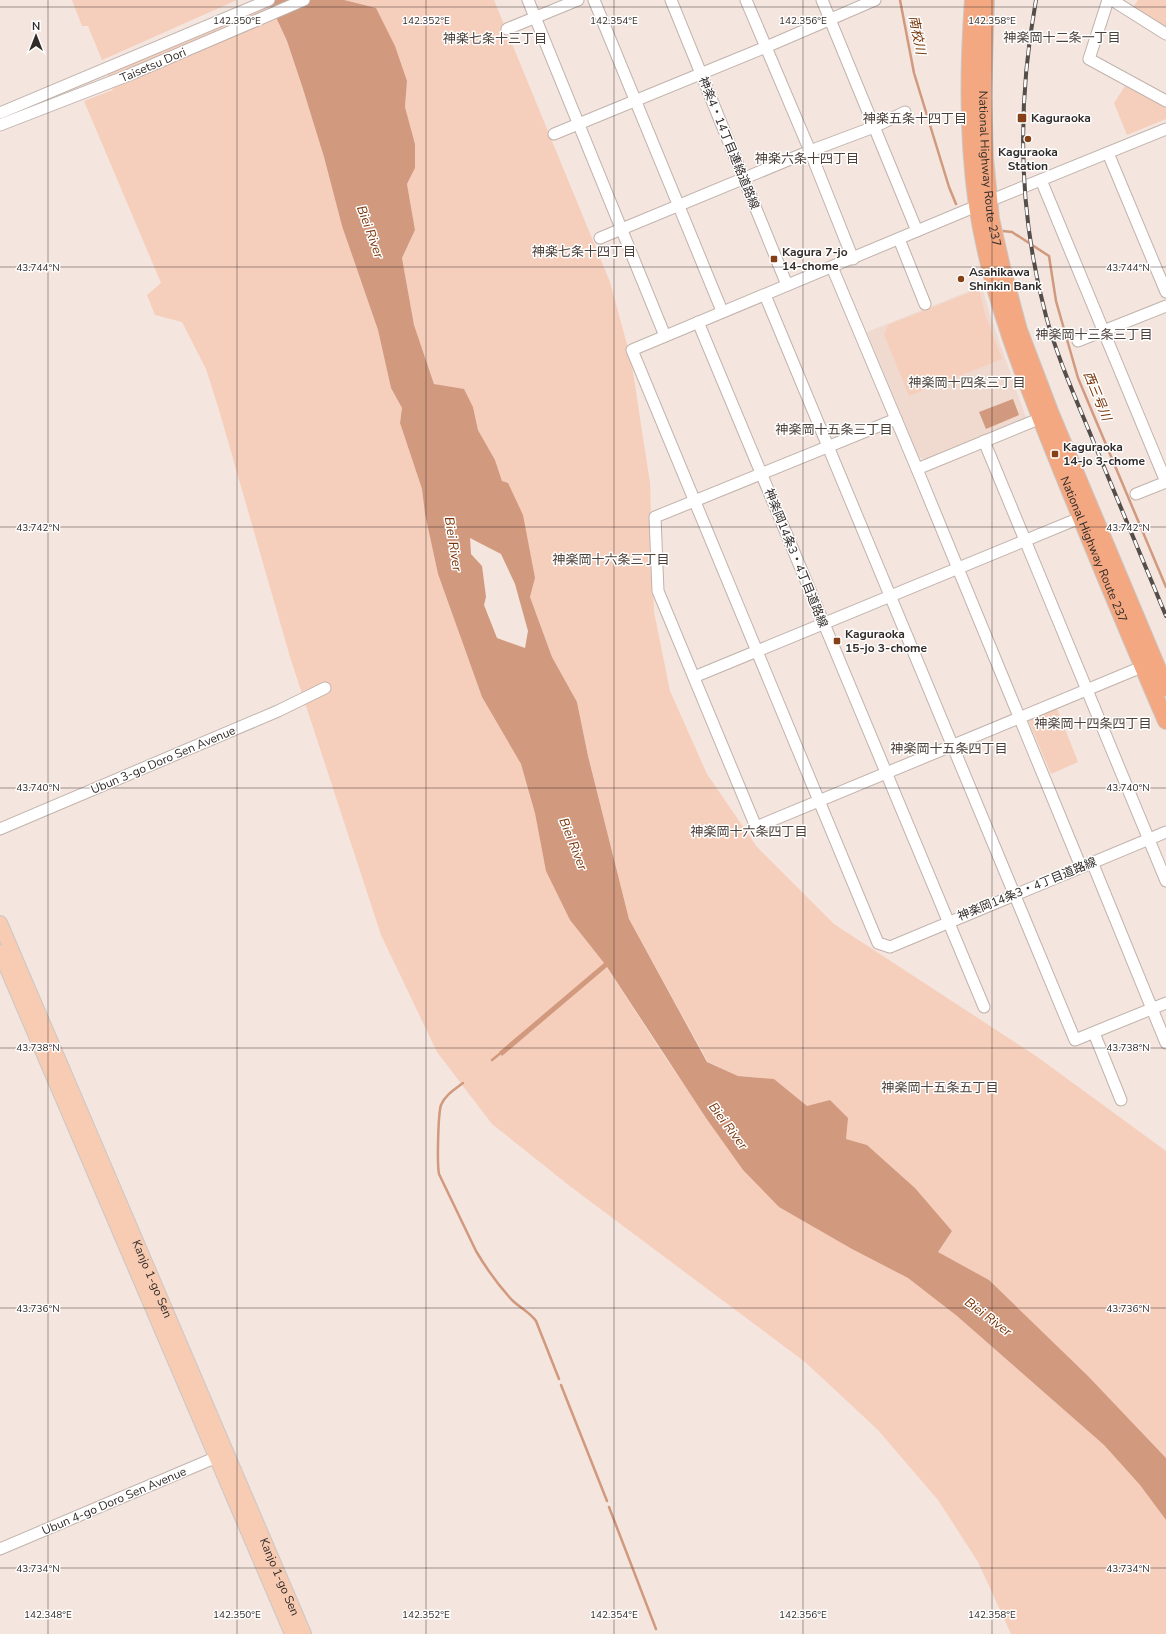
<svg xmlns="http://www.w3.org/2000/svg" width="1166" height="1634" font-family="'Nunito Sans','Noto Sans JP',sans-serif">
<rect width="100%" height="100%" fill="#f4e5de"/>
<!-- built -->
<path fill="#f0d9ce" d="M982,286L989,312L1026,418L926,460L919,457L867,332Z"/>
<!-- green -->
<g fill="#f6cfbc">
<path d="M72,0H237L102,60L88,26H82Z"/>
<path d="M344,0H494L610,282L631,359L650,483L654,612L670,691L707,774L757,847L834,924L1036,1056L1166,1151V1458L1088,1376L989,1280L937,1252L952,1231L915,1188L867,1145L846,1139L774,1079L738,1076L708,1062L629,919L588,756L577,702L552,657L530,597L535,578L495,460L478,430L473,407L464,390L434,384L414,325L402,258L415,230L407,184L415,168V144L405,107L407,81Z"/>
<path d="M1138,0H1166V34L1130,12Z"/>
<path d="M270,5L287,41L303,89L324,157L342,226L378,330L391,388L402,408L400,423L422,489L425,514L438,574L482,697L521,764L570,920L604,963L665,1057L743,1170L779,1206L852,1249L908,1278L957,1316L1104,1445L1140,1485L1166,1520V1634H1011L978,1562L938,1500L878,1430L805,1362L571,1187L492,1124L437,1052L381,935L290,657L219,410L206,369L182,322L155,315L147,295L161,283L84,101L113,90L107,74Z"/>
<path d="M1125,86L1166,105V119L1127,135L1114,103Z"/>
<path d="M979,289L985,314L1002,359L909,396L884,334L888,325Z"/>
<path d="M1057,709L1078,762L1051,774L1029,722L1031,719Z"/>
</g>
<!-- water -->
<g fill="#d1997d" fill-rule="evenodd">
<path d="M268,0H344L376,8L395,46L407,81L405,107L415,144V168L407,184L415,230L402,258L414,325L434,384L464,389L473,407L478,430L495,460L502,481L508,483L523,515L535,578L530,597L552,657L577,702L588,756L629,919L707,1062L738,1076L774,1079L807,1106L830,1100L848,1118L846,1139L867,1145L915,1188L952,1231L938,1252L989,1280L1088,1376L1166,1458V1520L1140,1485L1104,1445L957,1316L908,1278L852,1249L779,1207L743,1170L706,1118L607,967L502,1056L499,1052L604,963L570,920L546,871L535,813L521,764L482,697L438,574L425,514L422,489L400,423L402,408L391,388L378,330L342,226L324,157L303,89L287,41ZM470,538L501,554L515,584L528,631L525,648L497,638L484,605L486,597L482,566L471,554Z"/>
<path d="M1013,399L1019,415L986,429L979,412Z"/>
</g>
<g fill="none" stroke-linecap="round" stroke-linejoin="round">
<!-- stream -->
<g stroke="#d1997d" stroke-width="2.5">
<path d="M900,0L914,73L949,187L956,204"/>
<path d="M1003,231L1012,232L1049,256L1056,301L1078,378L1166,587"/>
<path d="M492,1060L502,1052"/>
<path d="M463,1083C455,1089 445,1095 441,1105C438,1114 437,1164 439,1174L476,1251C486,1268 499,1286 512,1300C520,1308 530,1312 536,1321L559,1379"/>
<path d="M561,1385L607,1501"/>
<path d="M609,1507L656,1629"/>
</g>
<!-- minor casing -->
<g stroke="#c1b3ac" stroke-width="13">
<g id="minor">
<path d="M528,0L665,336"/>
<path d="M594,0L722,311"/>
<path d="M671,0L787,285"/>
<path d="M746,0L810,151L853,259"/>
<path d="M822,0L917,231"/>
<path d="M1108,0L1089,59L1166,101"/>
<path d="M1112,0L1166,34"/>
<path d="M507,29L578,0"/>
<path d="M0,113L269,0"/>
<path d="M0,125L129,75L304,0"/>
<path d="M1166,129L967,210L632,350L878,943L890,947L1166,832"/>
<path d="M554,134L766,47L875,0"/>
<path d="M1108,153L1166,292"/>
<path d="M1041,180L1166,482"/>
<path d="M600,238L810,151L874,127L905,112"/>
<path d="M899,239L925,304"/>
<path d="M832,267L917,469L1081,867"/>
<path d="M765,295L1075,1040L1166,1003"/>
<path d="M698,322L984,1007"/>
<path d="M1078,341L1166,306"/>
<path d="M896,419L655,517L658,591L756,827L1149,664"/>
<path d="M984,441L1166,881"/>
<path d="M917,469L1046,416"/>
<path d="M1136,494L1166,482"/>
<path d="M694,677L1087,515"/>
<path d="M0,829L278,711L325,688"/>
<path d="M1092,862L1166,1043"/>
<path d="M1094,1033L1121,1100"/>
<path d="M0,1549L224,1454"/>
</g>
</g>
<!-- major casing -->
<g stroke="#c9c8c7" stroke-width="16">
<g id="major">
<path id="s1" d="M0,923L304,1634"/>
<path d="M0,952L292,1634"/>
</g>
</g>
<!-- highway casing -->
<g stroke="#c9c8c7" stroke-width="18">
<g id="highway">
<path id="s2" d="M973,0C968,68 967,137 977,205C991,298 1027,385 1062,472C1096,555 1130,638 1166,721"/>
<path id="s3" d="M986,0L983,96L985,158L991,219L1002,267L1019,330L1051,414L1166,688"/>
</g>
</g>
<!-- minor -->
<use href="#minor" stroke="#fff" stroke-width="11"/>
<!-- major -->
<use href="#major" stroke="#f8cbb3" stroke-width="14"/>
<!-- highway -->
<use href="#highway" stroke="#f3a881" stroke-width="16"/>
<!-- rail casing -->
<g stroke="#544d4a" stroke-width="4">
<path id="rail" d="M1036,0C1017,105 1018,212 1046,316C1058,360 1077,401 1094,443C1118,501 1142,558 1166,616"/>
</g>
<!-- rail -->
<use href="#rail" stroke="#fff" stroke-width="2.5" stroke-dasharray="8" stroke-linecap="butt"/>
</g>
<!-- ticks -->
<path fill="none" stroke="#312b29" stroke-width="1" stroke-opacity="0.45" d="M48,0V1634M237,0V1634M426,0V1634M614,0V1634M803,0V1634M992,0V1634M0,7H1166M0,267H1166M0,527H1166M0,788H1166M0,1048H1166M0,1308H1166M0,1568H1166"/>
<!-- markers -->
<g fill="#854017" stroke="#fff" stroke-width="1.5">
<rect x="1017" y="113" width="10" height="10" rx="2"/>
<circle cx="1028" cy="139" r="4"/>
<rect x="770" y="255" width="8" height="8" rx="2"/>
<circle cx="961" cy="279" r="4"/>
<rect x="1051" y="450" width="8" height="8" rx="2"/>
<rect x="833" y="637" width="8" height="8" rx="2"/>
</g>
<g text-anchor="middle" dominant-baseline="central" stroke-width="3" stroke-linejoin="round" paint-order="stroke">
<!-- street labels -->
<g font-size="12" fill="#312b29" stroke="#fff">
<text transform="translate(153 65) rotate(-23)">Taisetsu Dori</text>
<text transform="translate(729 143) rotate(68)">神楽4・14丁目連絡道路線</text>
<text stroke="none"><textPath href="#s3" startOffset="169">National Highway Route 237</textPath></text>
<text stroke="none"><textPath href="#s2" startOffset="570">National Highway Route 237</textPath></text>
<text transform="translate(796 558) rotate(68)">神楽岡14条3・4丁目道路線</text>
<text transform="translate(163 760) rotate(-23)">Ubun 3-go Doro Sen Avenue</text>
<text transform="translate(1027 889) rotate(-22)">神楽岡14条3・4丁目道路線</text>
<text stroke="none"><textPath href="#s1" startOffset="387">Kanjo 1-go Sen</textPath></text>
<text transform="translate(114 1501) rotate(-23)">Ubun 4-go Doro Sen Avenue</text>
<text stroke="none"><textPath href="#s1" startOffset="711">Kanjo 1-go Sen</textPath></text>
</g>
<!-- poi labels -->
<g font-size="12" font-weight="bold" fill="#312b29" stroke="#fff" text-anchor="start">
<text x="1031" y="118">Kaguraoka</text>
<text x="1028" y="152" text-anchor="middle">Kaguraoka<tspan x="1028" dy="14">Station</tspan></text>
<text x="782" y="252">Kagura 7-jo<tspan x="782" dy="14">14-chome</tspan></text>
<text x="969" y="272">Asahikawa<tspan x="969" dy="14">Shinkin Bank</tspan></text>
<text x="1063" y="447">Kaguraoka<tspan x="1063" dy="14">14-jo 3-chome</tspan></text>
<text x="845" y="634">Kaguraoka<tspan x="845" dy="14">15-jo 3-chome</tspan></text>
</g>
<!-- water labels -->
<g font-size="13" font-style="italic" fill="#793508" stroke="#fff">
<text transform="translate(917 35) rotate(79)">南校川</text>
<text transform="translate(370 232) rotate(70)">Biei River</text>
<text transform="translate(1097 396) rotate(68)">西三号川</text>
<text transform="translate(453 544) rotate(81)">Biei River</text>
<text transform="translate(573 844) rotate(68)">Biei River</text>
<text transform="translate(728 1126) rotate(53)">Biei River</text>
<text transform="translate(988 1317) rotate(37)">Biei River</text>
</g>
<!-- neighbourhood labels -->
<g font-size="13" fill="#4c403a" stroke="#fff">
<text x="1062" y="38">神楽岡十二条一丁目</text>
<text x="495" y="39">神楽七条十三丁目</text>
<text x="915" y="119">神楽五条十四丁目</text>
<text x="807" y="159">神楽六条十四丁目</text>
<text x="584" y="252">神楽七条十四丁目</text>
<text x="1094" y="335">神楽岡十三条三丁目</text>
<text x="967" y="383">神楽岡十四条三丁目</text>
<text x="834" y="430">神楽岡十五条三丁目</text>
<text x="611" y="560">神楽岡十六条三丁目</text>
<text x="1093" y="724">神楽岡十四条四丁目</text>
<text x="949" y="749">神楽岡十五条四丁目</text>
<text x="749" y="832">神楽岡十六条四丁目</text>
<text x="940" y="1088">神楽岡十五条五丁目</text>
</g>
</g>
<g font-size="10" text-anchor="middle" fill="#312b29" stroke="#fff" stroke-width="3" stroke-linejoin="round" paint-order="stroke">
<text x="237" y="24">142.350°E</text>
<text x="426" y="24">142.352°E</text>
<text x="614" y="24">142.354°E</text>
<text x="803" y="24">142.356°E</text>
<text x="992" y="24">142.358°E</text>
<text x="38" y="271">43.744°N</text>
<text x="1128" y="271">43.744°N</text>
<text x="38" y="531">43.742°N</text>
<text x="1128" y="531">43.742°N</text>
<text x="38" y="791">43.740°N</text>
<text x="1128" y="791">43.740°N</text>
<text x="38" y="1051">43.738°N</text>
<text x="1128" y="1051">43.738°N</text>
<text x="38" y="1312">43.736°N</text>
<text x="1128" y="1312">43.736°N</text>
<text x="38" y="1572">43.734°N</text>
<text x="1128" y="1572">43.734°N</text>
<text x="48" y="1618">142.348°E</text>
<text x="237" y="1618">142.350°E</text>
<text x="426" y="1618">142.352°E</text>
<text x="614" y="1618">142.354°E</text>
<text x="803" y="1618">142.356°E</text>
<text x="992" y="1618">142.358°E</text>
</g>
<!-- north arrow -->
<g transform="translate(36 36)" stroke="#ffffff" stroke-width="3" paint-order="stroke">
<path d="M0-3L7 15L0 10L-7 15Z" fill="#312b29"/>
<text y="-6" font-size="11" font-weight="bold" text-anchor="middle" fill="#312b29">N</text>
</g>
</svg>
